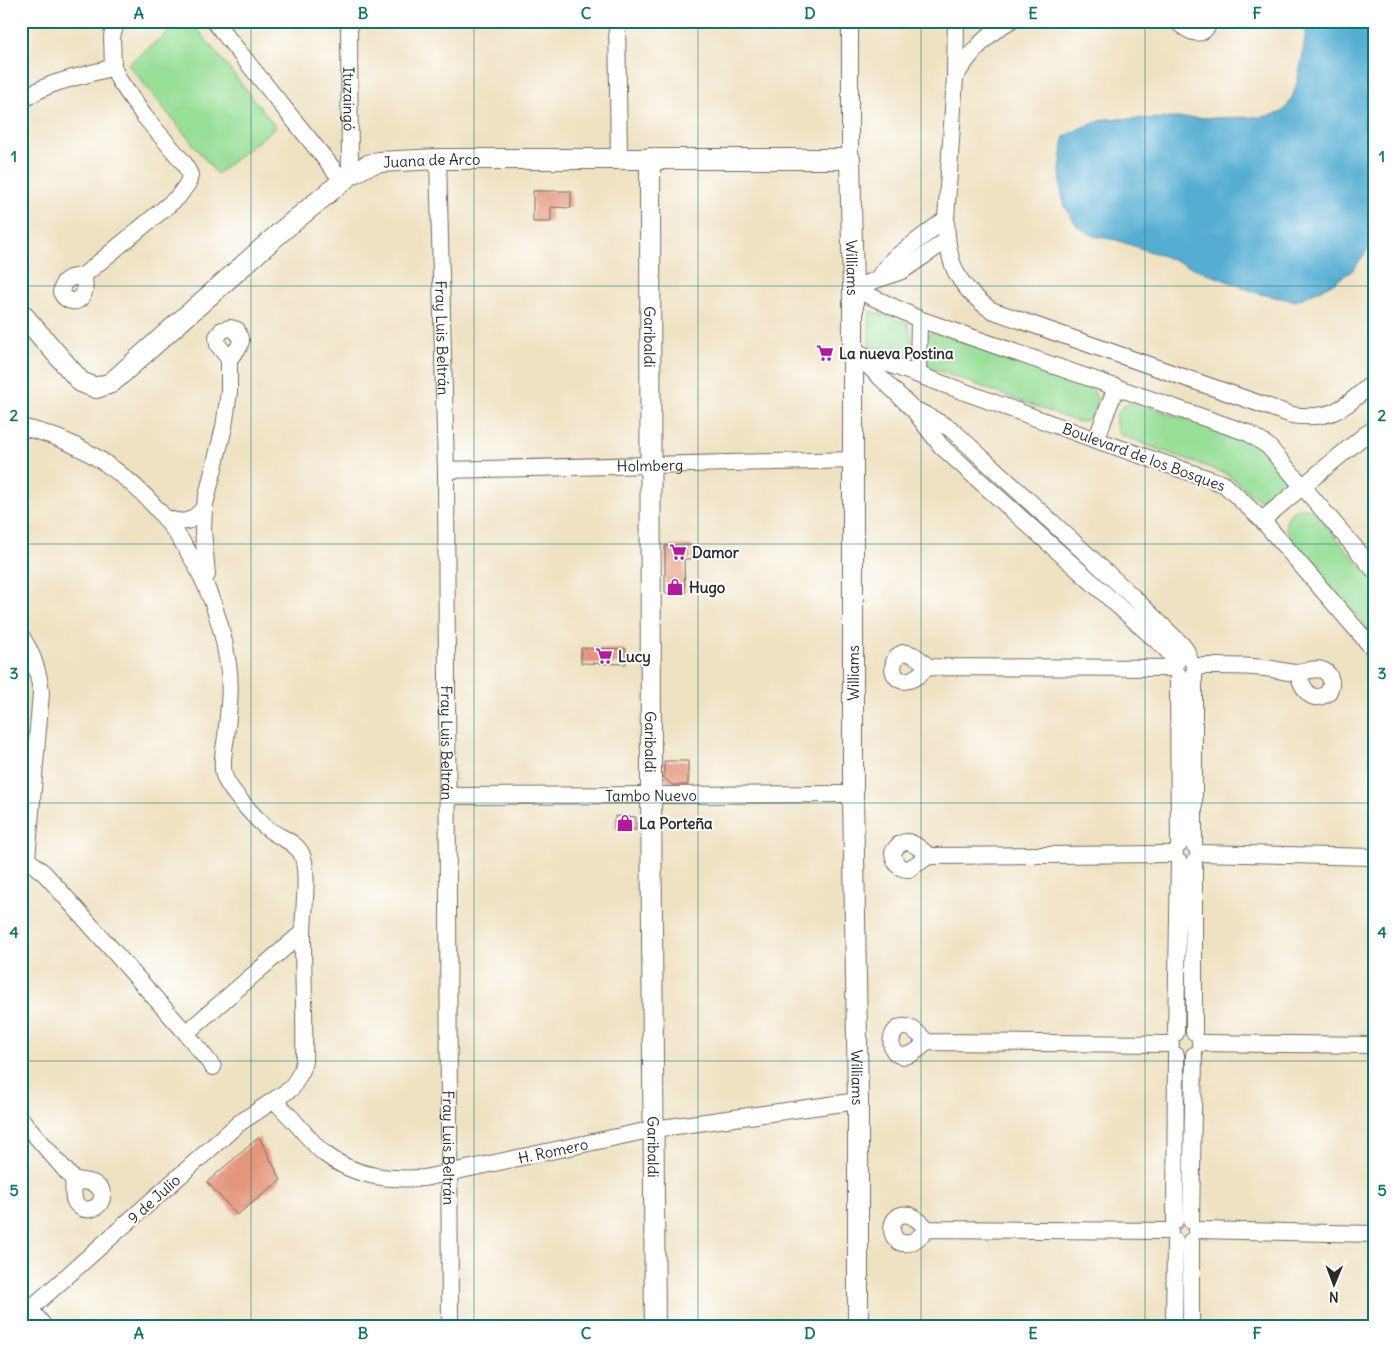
<svg xmlns="http://www.w3.org/2000/svg" width="1396" height="1347" font-family="Delius,sans-serif">
<rect width="100%" height="100%" fill="#fff"/>
<filter id="ink" filterUnits="userSpaceOnUse"><feTurbulence type="fractalNoise" baseFrequency=".02" numOctaves="2"/><feDisplacementMap in="SourceGraphic" scale="10" xChannelSelector="R" yChannelSelector="G"/><feConvolveMatrix kernelMatrix="1 2 1 2 8 2 1 2 1" color-interpolation-filters="sRGB"/></filter>
<filter id="wash" filterUnits="userSpaceOnUse"><feTurbulence type="fractalNoise" baseFrequency=".0096" numOctaves="4" result="noise"/><feDisplacementMap in="SourceGraphic" scale="20" xChannelSelector="R" yChannelSelector="G"/><feGaussianBlur stdDeviation="1.12" result="paint"/><feColorMatrix in="noise" values="0 0 0 0 0 0 0 0 0 0 0 0 0 0 0 0 0 1.4 0 .05"/><feComposite in="paint" operator="in"/></filter>
<g filter="url(#wash)">
<rect width="100%" height="100%" fill="#efe2c3"/>
<!-- green -->
<g fill="#97de97" stroke="#618461">
<path d="M182,21H191L276,127L217,174L128,64Z"/>
<path d="M870,311L875,312L907,323C912,334 915,346 908,356L902,357L869,345Z"/>
<path d="M935,332L1090,386C1103,401 1099,420 1078,422L931,368L925,360V338L929,334Z"/>
<path d="M1133,403L1141,404C1169,414 1197,423 1225,433C1236,437 1251,440 1260,448C1268,454 1278,466 1283,474C1290,488 1275,504 1261,500C1250,497 1237,479 1224,473L1120,435C1111,420 1116,405 1133,403Z"/>
<path d="M1300,508H1307L1314,512L1375,583V636L1290,540C1283,525 1284,514 1300,508Z"/>
</g>
<!-- water -->
<path fill="#55add2" stroke="#406c7e" d="M1307,21H1375L1374,226L1370,247L1352,271L1330,285L1296,301L1260,294L1163,256L1116,240L1093,236L1077,226L1065,207L1061,190L1060,170L1064,137L1080,128L1106,119L1262,117C1269,115 1279,115 1284,110C1298,98 1305,41 1307,21Z"/>
<g id="blocks">
<!-- building -->
<g fill="#e4957b">
<path d="M533,191H571V208L551,207V222H533Z"/>
<path d="M691,545V559H684L685,593H665V546Z"/>
<path d="M581,648L626,649V664L581,663Z"/>
<path d="M664,761H688V785H672L664,778Z"/>
<path d="M615,816L636,817V830L615,829Z"/>
<path d="M259,1137L281,1180L237,1215L207,1182Z"/>
</g>
</g>
</g>
<g filter="url(#ink)">
<use href="#blocks" fill-opacity="0" stroke="#706b60" stroke-width="1"/>
<g fill="none" stroke-linecap="round" stroke-linejoin="round">
<!-- minor casing -->
<g stroke="#706b60" stroke-width="18">
<g id="minor">
<path d="M214,21L342,180"/>
<path id="s1" d="M349,21L350,175"/>
<path d="M617,21L619,158"/>
<path d="M956,21L955,77L946,219C947,262 955,284 991,310L1292,415C1334,421 1344,407 1375,381"/>
<path d="M1176,21C1188,31 1202,41 1210,21"/>
<path d="M955,77C969,55 987,33 1010,21"/>
<path d="M21,102C46,80 83,77 113,67"/>
<path id="s2" d="M438,159L446,470L450,1326"/>
<path d="M850,159V21"/>
<path d="M84,275C84,281 86,290 83,295C77,306 65,301 61,292L64,282L70,278L84,275L178,197L188,183L190,175L184,163L144,116L119,80L113,67L112,36L117,21"/>
<path d="M877,279L893,259L946,219"/>
<path d="M853,288L919,319L1248,433L1268,446L1375,571"/>
<path d="M853,288L902,271L947,240"/>
<path d="M853,351L1096,440L1224,484L1262,520L1375,651"/>
<path d="M858,356L913,409L941,446L1166,649L1172,657L1176,664"/>
<path d="M918,374L919,319"/>
<path d="M918,411L951,429L1132,596L1183,646L1187,652L1189,658"/>
<path d="M21,427C133,451 213,554 228,664C232,688 228,714 226,737C224,750 221,763 224,775C227,788 260,824 271,831C281,838 295,842 301,853C310,869 303,914 303,934C303,976 305,1018 304,1061L302,1070L292,1088L238,1124L21,1317"/>
<path d="M1096,440L1116,387"/>
<path id="s3" d="M446,470L854,460"/>
<path d="M204,508L203,531L207,575"/>
<path d="M166,518C185,525 191,522 204,508L224,427L229,392V359L218,345L217,337L222,330L230,328L237,330L241,341L239,347L229,359"/>
<path d="M1262,520L1366,434L1375,429"/>
<path d="M21,636C33,654 39,671 41,693L27,859L21,864"/>
<path d="M1195,666C1218,666 1242,665 1265,668C1275,669 1285,672 1295,673C1304,673 1313,667 1322,670C1329,672 1333,681 1330,688C1329,692 1326,695 1322,696C1307,702 1302,683 1297,673"/>
<path d="M928,667C923,671 916,679 909,680C885,686 890,643 913,655C918,657 924,663 928,667L1175,668"/>
<path d="M1178,674L1179,845"/>
<path id="s4" d="M447,796L853,794"/>
<path d="M1194,845V672"/>
<path d="M1198,853L1375,857"/>
<path d="M929,856C916,845 905,833 893,852C894,863 898,869 909,869L929,856L1175,854"/>
<path d="M27,859L45,874L186,1033L213,1067"/>
<path d="M1194,862V1032"/>
<path d="M186,1033L303,932"/>
<path d="M1176,1033L1179,862"/>
<path d="M927,1042C922,1038 918,1032 912,1029C888,1017 883,1061 908,1055C915,1054 922,1046 927,1042L1171,1044"/>
<path d="M1200,1043L1375,1045"/>
<path id="s5" d="M275,1101C287,1113 298,1125 309,1138C314,1143 319,1150 325,1154C355,1177 388,1180 424,1178L654,1129L858,1101"/>
<path d="M21,1119L73,1179L93,1183L101,1189C108,1210 80,1217 74,1199C73,1193 74,1185 73,1179"/>
<path d="M1175,1221L1176,1055"/>
<path d="M1191,1221L1194,1055"/>
<path d="M928,1229C923,1225 916,1217 909,1215C887,1210 886,1247 909,1243C916,1241 923,1234 928,1229L1170,1231"/>
<path d="M1196,1230L1375,1234"/>
<path d="M30,1309L44,1326"/>
<path d="M1174,1326L1175,1241"/>
<path d="M1191,1326V1241"/>
</g>
</g>
<!-- tertiary casing -->
<g stroke="#706b60" stroke-width="22">
<g id="tertiary">
<path id="s6" d="M650,158L651,795L655,1326"/>
<path id="s7" d="M21,313L81,382L96,388L111,383L283,230L350,175L368,165L379,162L438,159H850L853,288V794L858,1101V1326"/>
</g>
</g>
<!-- minor -->
<use href="#minor" stroke="#fff" stroke-width="16"/>
<!-- tertiary -->
<use href="#tertiary" stroke="#fff" stroke-width="20"/>
</g>
</g>
<!-- grid -->
<path fill="none" stroke="#0f766e" stroke-width="1" stroke-opacity="0.55" d="M251,21V1326M474,21V1326M698,21V1326M921,21V1326M1145,21V1326M21,286H1375M21,544H1375M21,803H1375M21,1061H1375"/>
<!-- icons -->
<defs>
<g id="supermarket-bare" transform="scale(1.35)"><path d="M-6-5.5h2.5l.6 2H6L4.5 2H-2.5L-4.4-4H-6ZM-1.5 3.2a1.3 1.3 0 1 0 .1 0ZM3 3.2a1.3 1.3 0 1 0 .1 0Z" fill="#b5179e" stroke="#fff" stroke-width="2.5" paint-order="stroke"/></g>
<g id="shop-bare" transform="scale(1.35)"><path d="M-5-2.5h2.3a2.7 3.5 0 0 1 5.4 0H5L5.5 6h-11ZM-1.5-2.5h3a1.5 2.3 0 0 0-3 0Z" fill="#b5179e" stroke="#fff" stroke-width="2.5" paint-order="stroke"/></g>
</defs>
<g fill-rule="evenodd">
<use href="#supermarket-bare" x="825" y="353"/>
<use href="#supermarket-bare" x="678" y="552"/>
<use href="#shop-bare" x="675" y="587"/>
<use href="#supermarket-bare" x="604" y="656"/>
<use href="#shop-bare" x="625" y="823"/>
</g>
<g text-anchor="middle" dominant-baseline="central" stroke-width="4" stroke-linejoin="round" paint-order="stroke">
<!-- street labels -->
<g font-size="15" fill="#2b2b2b" stroke="#fff">
<text stroke="none"><textPath href="#s1" startOffset="78">Ituzaingó</textPath></text>
<text stroke="none"><textPath href="#s7" startOffset="525">Juana de Arco</textPath></text>
<text stroke="none"><textPath href="#s7" startOffset="1052">Williams</textPath></text>
<text stroke="none"><textPath href="#s6" startOffset="179">Garibaldi</textPath></text>
<text stroke="none"><textPath href="#s2" startOffset="179">Fray Luis Beltrán</textPath></text>
<text transform="translate(1144 457) rotate(20)">Boulevard de los Bosques</text>
<text stroke="none"><textPath href="#s3" startOffset="204">Holmberg</textPath></text>
<text transform="translate(853 673) rotate(-90)">Williams</text>
<text stroke="none"><textPath href="#s6" startOffset="584">Garibaldi</textPath></text>
<text stroke="none"><textPath href="#s2" startOffset="584">Fray Luis Beltrán</textPath></text>
<text stroke="none"><textPath href="#s4" startOffset="204">Tambo Nuevo</textPath></text>
<text stroke="none"><textPath href="#s7" startOffset="1862">Williams</textPath></text>
<text stroke="none"><textPath href="#s2" startOffset="989">Fray Luis Beltrán</textPath></text>
<text stroke="none"><textPath href="#s6" startOffset="989">Garibaldi</textPath></text>
<text stroke="none"><textPath href="#s5" startOffset="309">H. Romero</textPath></text>
<text transform="translate(154 1199) rotate(-42)">9 de Julio</text>
</g>
<!-- poi labels -->
<g font-size="15" font-weight="bold" fill="#2b2b2b" stroke="#fff" text-anchor="start">
<text x="839" y="353">La nueva Postina</text>
<text x="692" y="552">Damor</text>
<text x="689" y="587">Hugo</text>
<text x="618" y="656">Lucy</text>
<text x="639" y="823">La Porteña</text>
</g>
</g>
<!-- margin -->
<rect width="1396" height="1347" fill="none" stroke="#fff" stroke-width="55"/>
<!-- north arrow -->
<g transform="translate(1334 1284) rotate(181)" stroke="#ffffff" stroke-width="4" paint-order="stroke">
<path d="M0-4L9 19L0 12L-9 19Z" fill="#2b2b2b"/>
<text y="-8" font-size="14" font-weight="bold" text-anchor="middle" fill="#2b2b2b">N</text>
</g>
<rect x="28" y="28" width="1340" height="1292" fill="none" stroke="#0f766e" stroke-width="2"/>
<g font-size="16" text-anchor="middle" font-weight="bold" fill="#0f766e">
<text x="139" y="19">A</text>
<text x="363" y="19">B</text>
<text x="586" y="19">C</text>
<text x="810" y="19">D</text>
<text x="1033" y="19">E</text>
<text x="1257" y="19">F</text>
<text x="14" y="162">1</text>
<text x="1382" y="162">1</text>
<text x="14" y="421">2</text>
<text x="1382" y="421">2</text>
<text x="14" y="679">3</text>
<text x="1382" y="679">3</text>
<text x="14" y="938">4</text>
<text x="1382" y="938">4</text>
<text x="14" y="1196">5</text>
<text x="1382" y="1196">5</text>
<text x="139" y="1339">A</text>
<text x="363" y="1339">B</text>
<text x="586" y="1339">C</text>
<text x="810" y="1339">D</text>
<text x="1033" y="1339">E</text>
<text x="1257" y="1339">F</text>
</g>
</svg>
